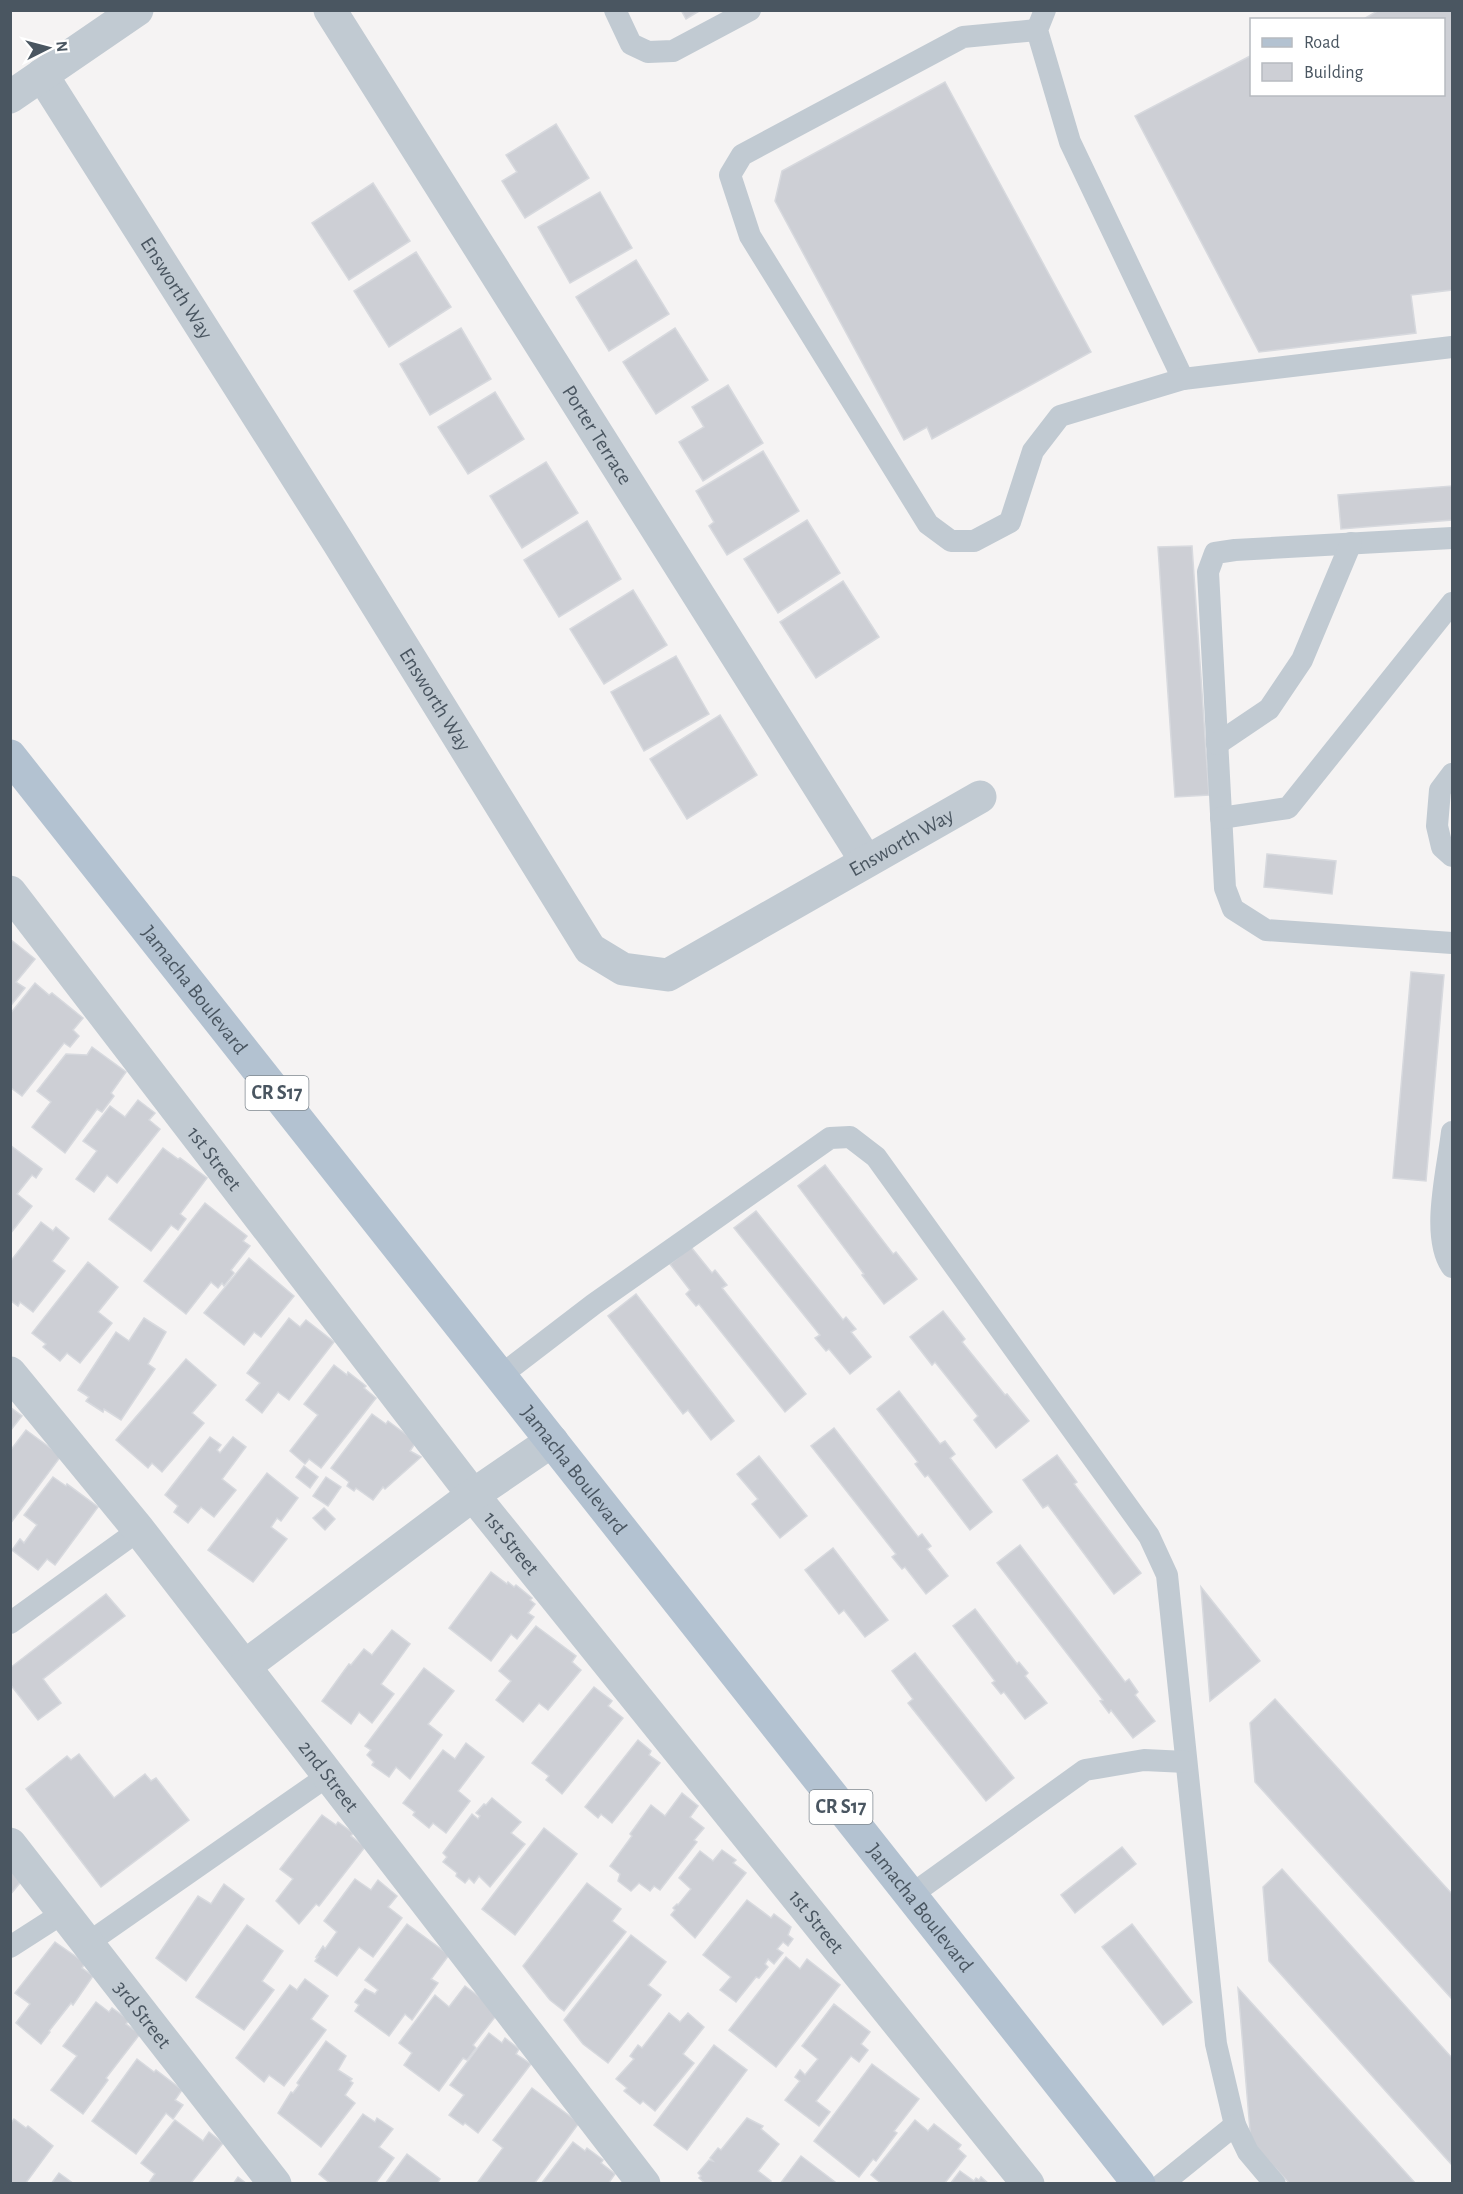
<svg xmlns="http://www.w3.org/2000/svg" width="1463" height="2194" font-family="'Alegreya Sans',sans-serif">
<rect width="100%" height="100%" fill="#f5f3f3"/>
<!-- building -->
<g fill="#cdcfd5" stroke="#d7d9de" stroke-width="1.5">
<path d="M681,10H701L686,19Z"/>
<path d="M1379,10H1452V290L1411,295L1416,333L1259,352L1135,116L1252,55V94H1444V20H1362Z"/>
<path d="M945,82L1091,352L932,439L927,427L904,440L775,201L782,171Z"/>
<path d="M556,124L589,178L525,218L502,181L517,172L506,155Z"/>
<path d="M373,183L410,241L349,280L312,223Z"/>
<path d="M600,192L632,248L570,283L538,227Z"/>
<path d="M416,252L451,307L389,347L354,291Z"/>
<path d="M636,260L669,314L609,351L576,297Z"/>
<path d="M461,328L491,379L430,415L400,364Z"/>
<path d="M675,328L708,380L656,414L623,362Z"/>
<path d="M728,385L763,443L703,481L679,442L704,427L692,407Z"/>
<path d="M495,392L524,439L468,474L438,427Z"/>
<path d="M763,451L799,511L727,555L709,526L714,522L696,491Z"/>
<path d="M546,462L578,513L522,548L490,496Z"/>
<path d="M1452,486V520L1341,529L1338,495Z"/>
<path d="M807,520L840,573L778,613L744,559Z"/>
<path d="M587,521L621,579L559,617L524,560Z"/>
<path d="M1192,546L1209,795L1175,797L1158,547Z"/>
<path d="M843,581L879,637L816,678L780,622Z"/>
<path d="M633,590L667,645L604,684L570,629Z"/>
<path d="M676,656L709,714L644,751L611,692Z"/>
<path d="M720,715L757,775L687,819L650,759Z"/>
<path d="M1267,854L1336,861L1332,894L1264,887Z"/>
<path d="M10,939L35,959L16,982L25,988L12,1004L10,1003Z"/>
<path d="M1411,972L1444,975L1426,1181L1393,1178Z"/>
<path d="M35,983L49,995L52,993L83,1018L73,1030L79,1036L70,1047L64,1043L22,1096L10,1087V1014Z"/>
<path d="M92,1047L126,1072L111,1093L114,1096L102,1112L97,1109L65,1153L32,1127L51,1102L37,1091L66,1054L87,1055Z"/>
<path d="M138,1100L155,1113L149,1120L160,1129L117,1183L107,1175L94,1192L76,1179L97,1151L83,1141L110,1106L125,1117Z"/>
<path d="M10,1145L42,1169L36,1178L32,1175L17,1194L32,1206L10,1234Z"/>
<path d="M163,1148L178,1159L180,1158L207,1178L180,1214L186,1219L178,1230L171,1225L151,1251L109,1219Z"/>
<path d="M825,1165L893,1254L896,1252L917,1279L884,1304L862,1275L864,1274L798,1186Z"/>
<path d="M205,1203L247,1236L243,1241L250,1246L231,1270L234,1273L224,1286L222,1283L218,1288L211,1282L186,1314L144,1281Z"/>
<path d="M756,1211L843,1320L846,1317L856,1329L851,1332L871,1357L850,1374L829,1349L826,1351L815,1338L820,1335L734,1228Z"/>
<path d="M41,1222L53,1231L56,1227L69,1238L52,1261L65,1271L33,1312L20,1302L18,1306L10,1300V1262Z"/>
<path d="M691,1247L712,1273L715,1270L727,1285L722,1288L806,1394L785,1412L699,1304L696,1306L686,1294L690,1290L670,1264Z"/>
<path d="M249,1258L294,1296L261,1337L254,1332L244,1345L204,1313Z"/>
<path d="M88,1262L118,1287L98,1312L112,1323L80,1363L67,1353L60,1361L43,1347L46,1344L32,1333Z"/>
<path d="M636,1294L734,1421L711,1440L688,1410L683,1414L608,1316Z"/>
<path d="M943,1311L965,1339L962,1342L1005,1395L1007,1394L1029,1421L996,1448L974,1420L978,1416L935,1362L932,1365L910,1337Z"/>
<path d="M144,1318L166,1332L148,1364L155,1369L121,1420L104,1409L103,1412L86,1401L89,1397L78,1390L116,1332L129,1341Z"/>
<path d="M289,1318L300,1327L306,1320L334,1342L289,1400L278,1392L262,1413L246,1400L260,1383L247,1373Z"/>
<path d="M186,1359L216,1385L192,1413L204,1423L162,1472L152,1463L148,1468L116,1440Z"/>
<path d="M334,1365L347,1375L348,1372L366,1386L364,1388L376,1398L321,1468L309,1459L305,1464L290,1451L318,1415L304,1404Z"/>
<path d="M899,1391L940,1444L945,1441L955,1454L950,1458L992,1512L970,1530L928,1475L925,1477L915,1464L918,1462L877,1409Z"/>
<path d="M10,1407L22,1416L10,1431Z"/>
<path d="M372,1414L386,1424L388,1421L416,1442L410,1451L421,1457L385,1489L383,1487L373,1500L356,1488L354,1491L347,1486L349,1482L331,1468Z"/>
<path d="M834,1428L918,1537L922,1534L931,1546L927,1549L948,1576L926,1594L905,1567L902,1569L892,1557L896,1554L811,1446Z"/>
<path d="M26,1430L61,1456L10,1524V1451Z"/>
<path d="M210,1437L221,1445L217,1450L220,1453L233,1437L246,1447L222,1479L236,1490L214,1517L201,1507L188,1523L174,1512L178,1506L165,1495Z"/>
<path d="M1057,1455L1077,1482L1074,1484L1141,1573L1114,1594L1048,1505L1043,1508L1023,1480Z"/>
<path d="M759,1456L807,1516L780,1538L752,1504L758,1499L737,1474Z"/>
<path d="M304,1466L318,1477L310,1488L296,1477Z"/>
<path d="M267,1473L298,1498L281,1521L277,1518L271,1527L287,1539L253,1582L208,1550Z"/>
<path d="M53,1477L66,1486L67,1484L98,1507L55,1565L47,1559L38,1570L12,1550L20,1539L24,1543L37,1525L24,1515Z"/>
<path d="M326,1477L341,1487L328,1506L313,1496Z"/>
<path d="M324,1508L335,1519L325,1530L313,1518Z"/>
<path d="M1020,1545L1125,1682L1129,1679L1138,1692L1135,1695L1155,1721L1133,1738L1111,1710L1109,1713L1100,1701L1103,1700L997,1563Z"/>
<path d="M833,1548L888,1620L865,1637L844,1610L839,1614L805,1570Z"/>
<path d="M491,1572L507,1584L508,1582L514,1587L516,1585L532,1598L530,1600L535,1604L528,1613L534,1617L517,1639L511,1634L491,1661L449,1628Z"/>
<path d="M1201,1587L1260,1661L1210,1701Z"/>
<path d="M106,1594L125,1616L43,1679L61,1703L38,1720L10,1684V1668Z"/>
<path d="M975,1609L1017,1664L1019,1662L1028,1673L1025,1676L1047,1703L1025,1719L1004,1692L1001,1694L992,1683L995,1681L953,1626Z"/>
<path d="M536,1626L576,1656L572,1662L581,1670L548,1710L539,1703L523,1722L496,1700L511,1681L499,1671Z"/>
<path d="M392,1630L410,1644L381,1684L394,1694L372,1723L359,1712L351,1724L322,1701L349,1664L351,1665L364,1649L372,1655Z"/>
<path d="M915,1653L1014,1778L986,1801L908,1703L913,1699L892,1671Z"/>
<path d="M424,1668L454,1691L428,1724L442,1735L410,1779L396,1767L389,1777L372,1765L374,1762L367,1755L371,1750L365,1746Z"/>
<path d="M594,1687L612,1701L608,1706L623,1718L562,1794L546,1780L549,1776L532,1763Z"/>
<path d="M1275,1699L1452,1894V1999L1255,1782L1250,1723Z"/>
<path d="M638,1740L651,1751L649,1755L660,1763L612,1823L601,1814L598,1818L585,1807Z"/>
<path d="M466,1743L484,1757L458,1791L470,1801L446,1833L433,1823L429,1828L413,1815L415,1812L403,1803L443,1750L455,1759Z"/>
<path d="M79,1754L114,1798L145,1774L151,1781L156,1778L189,1820L101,1887L26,1789L67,1756L71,1760Z"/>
<path d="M682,1793L698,1806L690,1817L704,1828L694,1840L697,1842L660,1890L654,1886L650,1891L639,1883L631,1891L618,1881L620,1874L610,1866L632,1836L630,1834L651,1805L665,1816Z"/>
<path d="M492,1798L521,1822L511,1833L525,1844L490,1887L479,1876L474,1883L469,1878L465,1883L456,1876L457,1873L443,1862L447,1857L443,1853L472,1814L478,1819L480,1816L476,1813L484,1804L486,1805Z"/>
<path d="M322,1815L336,1825L338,1822L353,1833L351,1836L365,1847L319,1906L316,1904L299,1924L276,1901L293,1879L280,1869Z"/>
<path d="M544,1828L577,1854L515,1935L482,1909Z"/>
<path d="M1122,1847L1136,1864L1075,1913L1061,1895Z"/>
<path d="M722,1850L736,1860L733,1863L746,1873L695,1938L671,1915L675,1910L673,1908L677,1904L678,1905L691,1889L679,1878L700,1851L713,1861Z"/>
<path d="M10,1867L24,1878L10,1895Z"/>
<path d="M1282,1869L1452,2058V2165L1269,1961L1263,1887Z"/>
<path d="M355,1879L371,1890L378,1880L397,1896L388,1907L402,1918L373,1957L359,1947L337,1976L315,1961L318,1957H316L323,1946L325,1949L337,1932L324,1921Z"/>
<path d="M587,1883L621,1909L612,1921L626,1932L564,2011L550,2000L523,1966Z"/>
<path d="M224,1884L244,1899L186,1981L156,1958L198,1896L211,1904Z"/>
<path d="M747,1900L771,1918L774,1914L791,1927L788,1935L793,1939L788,1946L783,1942L777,1949L783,1953L774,1964L768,1959L765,1964L768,1967L759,1978L756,1977L736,2002L720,1990L731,1977L703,1955Z"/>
<path d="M407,1924L449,1955L431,1979L438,1983L412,2020L405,2014L389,2036L355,2011L359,2005L355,2002L365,1989L375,1994L378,1990L365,1980Z"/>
<path d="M1132,1924L1192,2002L1163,2025L1102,1947Z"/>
<path d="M247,1925L283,1951L262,1981L274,1990L244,2030L196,1997Z"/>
<path d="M631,1935L666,1962L648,1985L661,1995L608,2063L583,2044L564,2020Z"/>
<path d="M55,1942L85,1963L82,1968L93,1976L73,2005L71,2003L49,2031L50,2032L41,2044L16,2023L30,2004L15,1993Z"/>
<path d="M786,1957L800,1969L807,1959L840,1985L776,2067L729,2030Z"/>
<path d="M305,1979L328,1996L311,2019L326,2030L284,2086L269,2075L264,2082L236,2058L290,1985L297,1990Z"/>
<path d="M465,1986L499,2012L473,2045L476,2048L467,2060L463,2058L439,2091L404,2065L412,2053L399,2043L435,1995L449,2007Z"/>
<path d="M1238,1988L1416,2184H1290L1251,2142Z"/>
<path d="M96,2002L109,2012L112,2008L129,2020L126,2024L140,2034L106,2078L108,2080L83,2114L51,2090L77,2056L63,2046Z"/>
<path d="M834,2004L870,2032L861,2044L868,2050L859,2062L851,2056L816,2101L830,2112L819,2126L785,2100L800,2081L795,2077L800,2070L805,2075L818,2059L802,2046Z"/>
<path d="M669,2013L680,2022L688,2013L704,2027L683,2054L694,2063L655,2111L643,2101L640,2104L624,2091L627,2088L616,2079L634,2059L630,2056L638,2045L642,2048Z"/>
<path d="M489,2033L502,2043L505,2038L519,2049L516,2054L531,2064L478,2133L465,2123L463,2125L449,2115L464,2095L450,2085Z"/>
<path d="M326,2041L346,2056L338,2070L352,2079L350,2081L353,2083L345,2095L355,2103L321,2147L278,2113L291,2092L293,2093L299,2085L297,2083Z"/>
<path d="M714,2045L747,2070L687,2150L654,2125Z"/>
<path d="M137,2059L154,2072L156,2070L182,2090L175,2100L183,2105L173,2119L166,2113L136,2154L92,2121Z"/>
<path d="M872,2064L919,2099L894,2131L897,2133L876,2161L873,2159L859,2177L814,2141Z"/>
<path d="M532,2088L579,2123L534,2184H480L478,2182L503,2148L493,2140Z"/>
<path d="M363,2114L375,2122L377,2118L393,2129L379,2147L394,2158L375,2184H331L319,2174Z"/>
<path d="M747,2118L763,2126L761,2129L779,2144L758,2171L771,2181L770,2184H706L699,2178L701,2176L698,2173L709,2160L713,2161L710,2158L718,2148L721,2150Z"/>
<path d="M14,2119L26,2128L28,2126L53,2146L25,2184H10V2124Z"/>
<path d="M175,2120L203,2141L209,2132L223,2143L190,2184H148L155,2174L141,2163Z"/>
<path d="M915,2120L928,2131L934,2124L961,2145L958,2149L966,2156L944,2184H882L871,2175Z"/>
<path d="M573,2142L585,2151L587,2148L603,2160L601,2163L615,2174L608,2184H541Z"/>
<path d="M407,2154L440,2179L437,2184H385Z"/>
<path d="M801,2156L835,2182L834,2184H780Z"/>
<path d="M960,2171L974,2181L976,2178L979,2180L981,2177L989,2184H950Z"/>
<path d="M59,2173L74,2184H51Z"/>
<path d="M238,2177L247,2184H233Z"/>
</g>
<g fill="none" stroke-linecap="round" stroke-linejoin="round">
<!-- lane -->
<g stroke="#c1cad2" stroke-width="22">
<path d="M615,10L631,44L648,52L673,51L750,10"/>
<path d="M1045,10L1037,30L1070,142L1183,379"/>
<path d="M1037,30L963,37L742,155L730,175L750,236L928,524L951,541H974L1010,522L1033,451L1060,416L1183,379L1452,347"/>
<path d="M1452,538L1235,550L1215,553L1208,572L1225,888L1233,909L1266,930L1452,943"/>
<path d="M1217,744L1269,709L1302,660L1351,543"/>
<path d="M1452,774L1440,790L1437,826L1442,847L1452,856"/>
<path d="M1221,818L1288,808L1452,603"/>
<path d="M1452,1132C1448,1169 1430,1236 1452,1267"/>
<path d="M500,1376L594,1304L830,1138L850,1137L876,1157L1149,1536L1167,1575L1216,2044L1235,2125L1248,2152L1275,2184"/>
<path d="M10,1623L139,1530"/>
<path d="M911,1895L1085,1770L1144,1760L1186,1762"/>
<path d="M88,1943L329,1775"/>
<path d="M10,1947L63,1913"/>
<path d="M1162,2184L1235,2125"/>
</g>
<!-- street -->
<g stroke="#c1cad2" stroke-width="33">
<path id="s1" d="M330,10L866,861"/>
<path id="s2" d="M42,75L338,542L590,949L623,969L668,975L980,797"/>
<path d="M10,97L137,10"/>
<path id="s3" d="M10,892L473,1495L1028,2184"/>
<path id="s4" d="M10,1373L139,1530L644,2184"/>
<path d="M245,1666L473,1495L552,1441"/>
<path id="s5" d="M10,1844L275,2184"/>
</g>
<!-- primary -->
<path stroke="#b3c2d1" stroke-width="33" id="s6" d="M10,756L1139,2184"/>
</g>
<g text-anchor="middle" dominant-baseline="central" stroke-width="5" stroke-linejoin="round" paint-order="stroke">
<!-- shield labels -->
<g fill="#fff" stroke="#808990" stroke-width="1.5">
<rect x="245.5" y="1076" width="63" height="34" rx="4.5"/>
<rect x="809.5" y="1790" width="63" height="34" rx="4.5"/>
</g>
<g font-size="20" font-weight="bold" fill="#4a5661">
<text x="277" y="1093">CR S17</text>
<text x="841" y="1807">CR S17</text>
</g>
<!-- street labels -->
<g font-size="21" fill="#4a5661" stroke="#fff">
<text stroke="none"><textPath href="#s2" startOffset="252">Ensworth Way</textPath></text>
<text stroke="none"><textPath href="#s1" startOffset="502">Porter Terrace</textPath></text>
<text stroke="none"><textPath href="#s2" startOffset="738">Ensworth Way</textPath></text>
<text stroke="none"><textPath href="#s2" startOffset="1384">Ensworth Way</textPath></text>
<text stroke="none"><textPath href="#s6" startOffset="298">Jamacha Boulevard</textPath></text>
<text stroke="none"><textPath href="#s3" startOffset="336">1st Street</textPath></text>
<text stroke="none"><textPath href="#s6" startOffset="910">Jamacha Boulevard</textPath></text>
<text stroke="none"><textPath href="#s3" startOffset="822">1st Street</textPath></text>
<text stroke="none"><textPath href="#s4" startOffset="514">2nd Street</textPath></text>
<text stroke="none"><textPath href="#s6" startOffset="1468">Jamacha Boulevard</textPath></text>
<text stroke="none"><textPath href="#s3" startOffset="1308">1st Street</textPath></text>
<text stroke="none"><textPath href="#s5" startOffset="216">3rd Street</textPath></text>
</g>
</g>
<!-- border -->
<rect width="1463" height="2194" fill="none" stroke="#4a5661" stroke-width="24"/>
<!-- legend -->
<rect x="1250" y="18" width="195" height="78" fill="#ffffff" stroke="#b7bbc0" stroke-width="1.5"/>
<rect x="1262" y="38" width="30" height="9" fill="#b3c2d1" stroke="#b7bbc0" stroke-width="1.5"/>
<text x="1304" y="48" font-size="18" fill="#4a5661">Road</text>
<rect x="1262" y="63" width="30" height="18" fill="#cdcfd5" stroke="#b7bbc0" stroke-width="1.5"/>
<text x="1304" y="78" font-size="18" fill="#4a5661">Building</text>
<!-- north arrow -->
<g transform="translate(48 48) rotate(84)" stroke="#ffffff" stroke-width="4.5" paint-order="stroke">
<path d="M0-4.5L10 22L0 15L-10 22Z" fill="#4a5661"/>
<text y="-9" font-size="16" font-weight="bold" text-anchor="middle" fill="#4a5661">N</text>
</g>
</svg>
